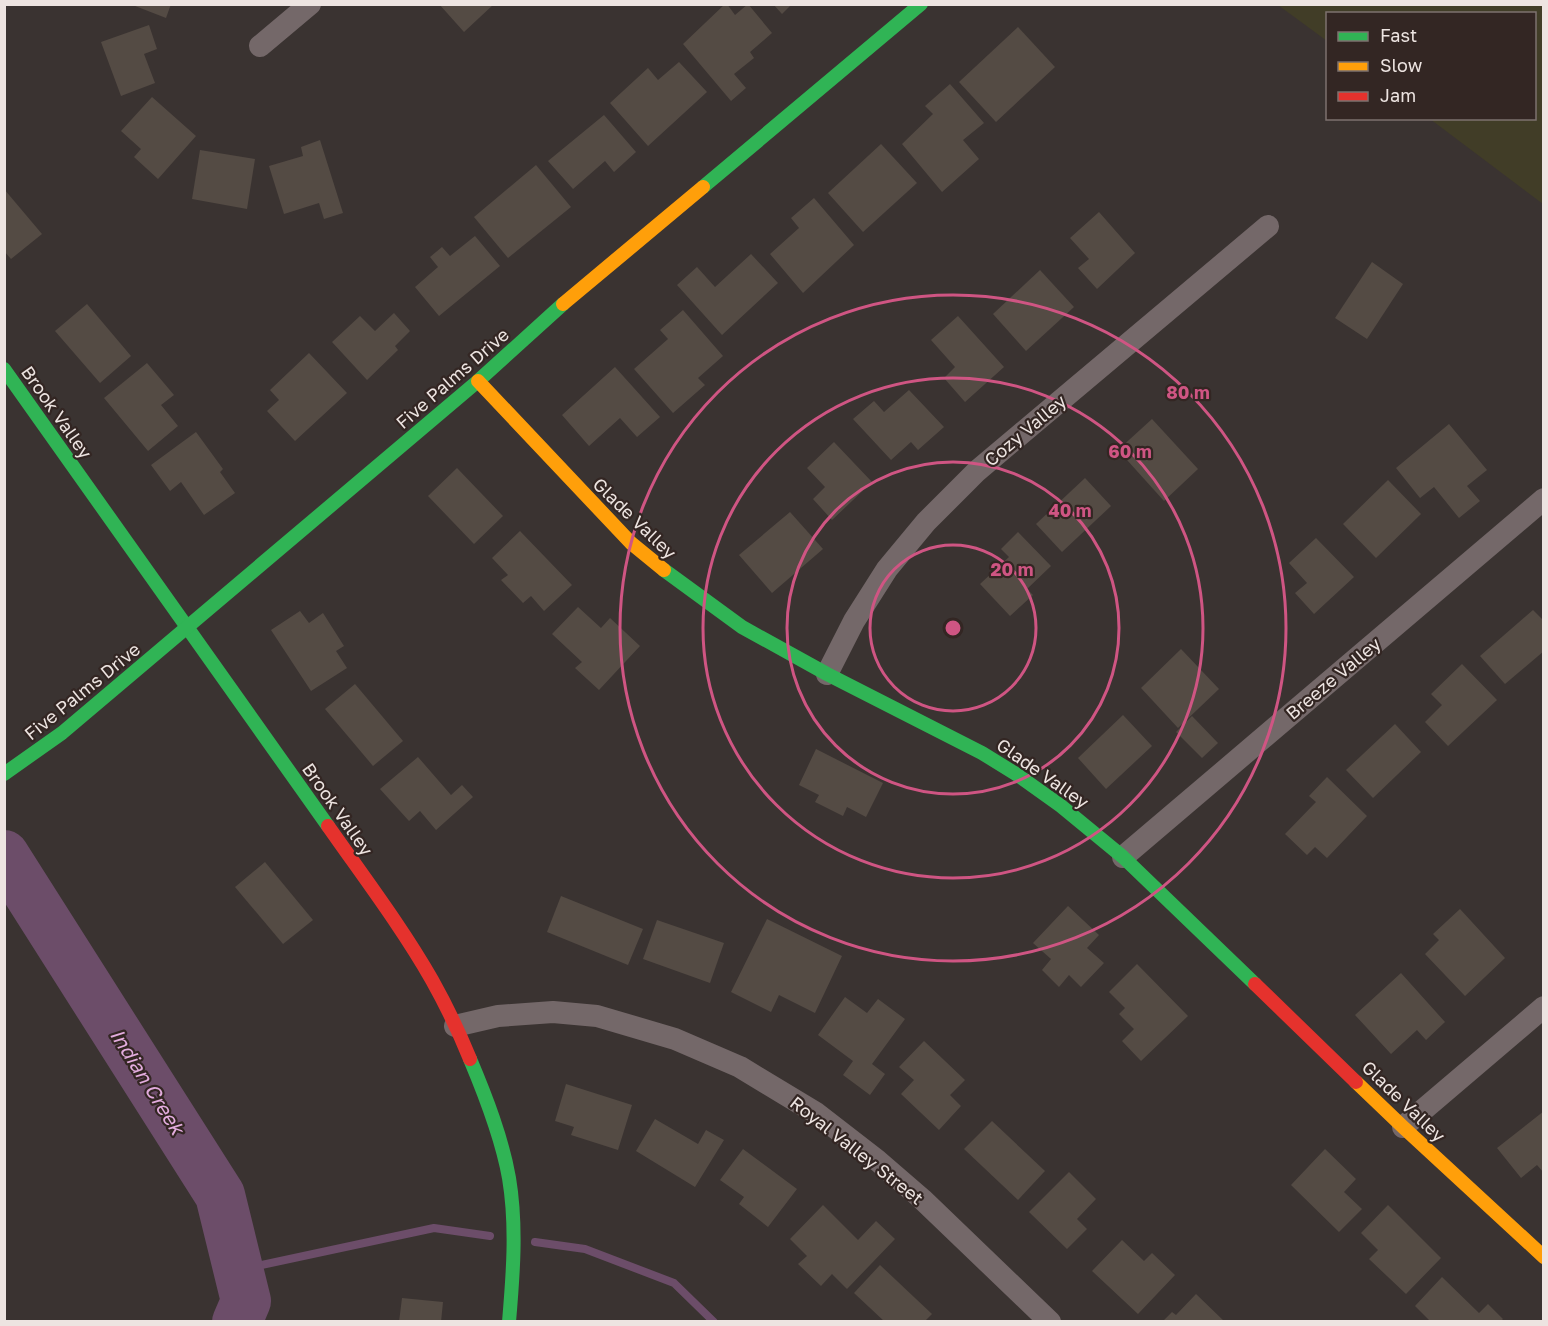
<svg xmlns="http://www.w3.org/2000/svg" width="1548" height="1326" font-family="'Golos Text',sans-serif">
<rect width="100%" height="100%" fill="#3a3331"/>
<!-- green -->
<path fill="#413d27" d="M1278,5H1543V204L1430,119L1534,118V14H1328L1327,41Z"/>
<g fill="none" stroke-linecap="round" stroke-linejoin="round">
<!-- stream -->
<g stroke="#6c4d69" stroke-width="8">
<path d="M535,1242L585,1249L674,1283L714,1322"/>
<path d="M238,1270L434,1228L490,1236"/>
</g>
<!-- river -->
<path stroke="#6c4d69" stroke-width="50" d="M4,855L220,1195L246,1301L237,1322"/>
</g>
<!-- building -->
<g fill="#544b44">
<path d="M130,4H171L166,18Z"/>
<path d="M439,4H494L464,32Z"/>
<path d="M725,4H727L735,15L748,4L772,33L750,52L754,58L734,74L746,88L731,101L683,44Z"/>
<path d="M773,4H792L782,14Z"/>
<path d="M149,25L157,49L144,54L155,83L121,96L101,42Z"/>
<path d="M1018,27L1055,67L996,122L959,82Z"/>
<path d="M679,62L707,92L648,146L610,103L648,68L658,80Z"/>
<path d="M950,84L984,123L963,140L979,159L942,192L902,144L933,114L925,106Z"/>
<path d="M152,97L196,136L158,179L134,157L141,149L121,131Z"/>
<path d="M604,115L636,152L614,172L605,161L573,189L548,161Z"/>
<path d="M320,140L343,213L324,219L319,203L284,214L269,166L303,156L301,147Z"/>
<path d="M881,144L917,183L863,232L828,193Z"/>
<path d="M200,150L255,159L247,209L192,199Z"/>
<path d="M536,165L571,207L508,258L474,217Z"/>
<path d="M4,189L42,234L11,259L4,251Z"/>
<path d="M814,198L854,245L803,293L770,254L799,228L791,218Z"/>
<path d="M1099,212L1135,253L1097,289L1078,268L1089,259L1070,238Z"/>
<path d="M475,236L500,266L439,316L415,287L438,267L430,257L442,247L450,256Z"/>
<path d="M751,254L778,283L722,335L677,285L697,267L715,287Z"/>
<path d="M1372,262L1403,284L1367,339L1335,318Z"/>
<path d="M1040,270L1074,307L1026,351L993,314Z"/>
<path d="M87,304L131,356L100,383L55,331Z"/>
<path d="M683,310L723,356L698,378L705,385L673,413L634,369L668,339L660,330Z"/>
<path d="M394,313L410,331L395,346L398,350L367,380L332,342L360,316L375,331Z"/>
<path d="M958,316L1004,367L965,402L944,378L955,367L931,340Z"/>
<path d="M309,353L347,393L295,441L267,411L279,400L270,390Z"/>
<path d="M147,363L174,395L161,405L178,426L148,451L104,398Z"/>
<path d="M615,367L660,417L637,437L620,418L589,446L562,415Z"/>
<path d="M909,390L944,427L918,450L911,442L891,460L853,419L874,401L884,412Z"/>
<path d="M1152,419L1198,469L1164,501L1118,450Z"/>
<path d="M1449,424L1487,470L1467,486L1480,501L1459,518L1434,487L1420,498L1396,468Z"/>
<path d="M196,432L223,469L220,472L235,493L204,515L181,482L170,491L151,465Z"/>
<path d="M834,442L872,482L832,520L813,499L825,487L807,468Z"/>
<path d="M457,468L503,516L474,544L428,496Z"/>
<path d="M1085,478L1111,506L1062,552L1036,524Z"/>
<path d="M1388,480L1421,514L1376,558L1343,524Z"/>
<path d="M790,512L823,549L772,593L739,555Z"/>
<path d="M520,531L572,585L544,611L531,596L523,603L501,580L508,575L492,558Z"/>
<path d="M1018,532L1051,566L1027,589L1033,595L1010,616L980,584L1009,557L1001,549Z"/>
<path d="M1316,538L1354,577L1314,614L1295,593L1307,583L1289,563Z"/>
<path d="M578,607L601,628L610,618L640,646L599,690L575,668L582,662L552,634Z"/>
<path d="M1533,610L1544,621V651L1505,684L1480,656Z"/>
<path d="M300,611L309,623L323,613L344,646L336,651L347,668L311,691L271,630Z"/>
<path d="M1181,649L1219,689L1178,728L1141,688Z"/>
<path d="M1462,664L1497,700L1448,746L1425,722L1442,705L1431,694Z"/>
<path d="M355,684L403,741L373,766L325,709Z"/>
<path d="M1123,715L1152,746L1106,789L1078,758Z"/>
<path d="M1192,716L1218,743L1202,758L1176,732Z"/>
<path d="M1395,724L1421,752L1373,798L1346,770Z"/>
<path d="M816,749L883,783L866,817L847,807L843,816L815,802L819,795L799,785Z"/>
<path d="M418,757L451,795L462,785L473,797L436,830L420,811L409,821L380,789Z"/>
<path d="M1327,777L1367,816L1327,858L1315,847L1307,855L1285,834L1316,802L1309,796Z"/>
<path d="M265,862L313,920L283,944L235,887Z"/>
<path d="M561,896L643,929L628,965L547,932Z"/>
<path d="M1068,906L1099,935L1087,948L1104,963L1081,987L1069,975L1059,987L1042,970L1051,959L1033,943Z"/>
<path d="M1460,909L1505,958L1465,996L1425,954L1439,940L1433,934Z"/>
<path d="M767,919L842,956L815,1013L779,995L771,1012L731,992Z"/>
<path d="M657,920L724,943L710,983L643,959Z"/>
<path d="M1137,964L1188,1016L1141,1061L1122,1041L1134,1029L1119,1014L1125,1008L1109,992Z"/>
<path d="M1401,973L1445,1022L1426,1040L1417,1030L1391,1054L1355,1015Z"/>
<path d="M845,997L867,1013L878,999L905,1019L872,1064L885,1074L870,1095L843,1075L853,1061L818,1035Z"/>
<path d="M924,1041L965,1080L950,1095L961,1106L939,1130L901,1094L914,1080L899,1067Z"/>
<path d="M566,1084L632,1105L618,1150L571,1135L574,1127L555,1121Z"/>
<path d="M1544,1111V1173L1537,1165L1521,1178L1497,1148Z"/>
<path d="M655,1119L698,1144L706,1130L724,1140L695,1187L636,1151Z"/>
<path d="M992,1121L1045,1171L1018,1200L964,1149Z"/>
<path d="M743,1149L797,1189L768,1227L739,1204L744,1197L720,1180Z"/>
<path d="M1325,1149L1356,1179L1344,1192L1362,1209L1339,1232L1291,1185Z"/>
<path d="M1069,1172L1096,1199L1077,1219L1087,1229L1067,1249L1029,1212Z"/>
<path d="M823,1205L858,1240L876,1221L895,1239L847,1289L832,1274L821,1286L798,1264L807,1256L790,1239Z"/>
<path d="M1388,1205L1441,1258L1406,1294L1369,1259L1378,1250L1361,1233Z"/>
<path d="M1122,1240L1144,1261L1152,1253L1175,1275L1138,1314L1092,1271Z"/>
<path d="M880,1265L932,1314L924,1322H885L854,1293Z"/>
<path d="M1442,1277L1479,1313L1488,1304L1503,1319L1500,1322H1431L1415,1306Z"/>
<path d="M1196,1294L1225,1322H1162L1172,1312L1176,1315Z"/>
<path d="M402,1298L443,1302L441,1322H399Z"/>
</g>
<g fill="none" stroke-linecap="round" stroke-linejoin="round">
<!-- street -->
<g stroke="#746869" stroke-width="22">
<path d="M260,46L310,4"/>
<path d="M827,674L854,621L887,569L926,522L977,471L1268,226"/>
<path d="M1123,857L1544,499"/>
<path d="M455,1026L498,1016L553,1012L597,1016L675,1039L740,1067L816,1113L878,1161L922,1199L1050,1322"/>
<path d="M1403,1127L1544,1007"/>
</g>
<!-- fast -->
<g stroke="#30b455" stroke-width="14">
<path d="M703,187L921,4"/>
<path d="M4,369L328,826"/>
<path d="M664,570L742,627L827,674L982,753L1016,774L1061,806L1123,857L1255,984"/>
<path d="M4,774L62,733L478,381L563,304"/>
<path d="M470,1059C486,1097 502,1138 509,1178C517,1226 513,1275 509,1322"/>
</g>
<!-- slow -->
<g stroke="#ff9f0a" stroke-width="14">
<path d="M563,304L703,187"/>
<path d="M478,381L631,543L664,570"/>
<path d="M1356,1082L1403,1127L1544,1257"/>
</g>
<!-- jam -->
<g stroke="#e5322d" stroke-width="14">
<path d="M328,826C363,876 401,926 432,980C446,1005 459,1032 470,1059"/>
<path d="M1255,984L1356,1082"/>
</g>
</g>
<!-- distance rings -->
<g fill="none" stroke="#cf5583" stroke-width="3">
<circle cx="953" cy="628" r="83"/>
<circle cx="953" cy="628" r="166"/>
<circle cx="953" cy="628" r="250"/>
<circle cx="953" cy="628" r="333"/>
</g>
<g text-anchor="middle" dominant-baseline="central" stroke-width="4.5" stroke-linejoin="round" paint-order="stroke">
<!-- street labels -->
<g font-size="18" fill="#ede4e1" stroke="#332623">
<text transform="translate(452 378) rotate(-41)">Five Palms Drive</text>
<text transform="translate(57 412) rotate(55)">Brook Valley</text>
<text transform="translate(1025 430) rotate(-40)">Cozy Valley</text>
<text transform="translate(635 518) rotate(44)">Glade Valley</text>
<text transform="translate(1333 678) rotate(-40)">Breeze Valley</text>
<text transform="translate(82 691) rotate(-39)">Five Palms Drive</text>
<text transform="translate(1043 773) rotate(35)">Glade Valley</text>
<text transform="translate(338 809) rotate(55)">Brook Valley</text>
<text transform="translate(1404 1101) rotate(44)">Glade Valley</text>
<text transform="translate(857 1150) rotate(38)">Royal Valley Street</text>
</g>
<!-- water labels -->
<g font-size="20" font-style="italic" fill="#e3acde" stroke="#332623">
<text transform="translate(148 1081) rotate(58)">Indian Creek</text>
</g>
</g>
<circle cx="953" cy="628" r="9" fill="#cf5583" stroke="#332623" stroke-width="3"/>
<g font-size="18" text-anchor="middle" font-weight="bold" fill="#cf5583" stroke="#332623" stroke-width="4.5" stroke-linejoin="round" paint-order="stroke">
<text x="1188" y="399">80 m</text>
<text x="1130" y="458">60 m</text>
<text x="1070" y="517">40 m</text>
<text x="1012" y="576">20 m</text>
</g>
<!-- border -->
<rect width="1548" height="1326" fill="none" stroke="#ede4e1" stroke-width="12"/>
<!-- legend -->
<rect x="1326" y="12" width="210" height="108" fill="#332623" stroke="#7d726f" stroke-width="1.5"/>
<rect x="1338" y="32" width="30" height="9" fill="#30b455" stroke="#7d726f" stroke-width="1.5"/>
<text x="1380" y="42" font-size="18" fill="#ede4e1">Fast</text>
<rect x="1338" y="62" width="30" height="9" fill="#ff9f0a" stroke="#7d726f" stroke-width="1.5"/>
<text x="1380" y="72" font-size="18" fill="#ede4e1">Slow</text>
<rect x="1338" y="92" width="30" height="9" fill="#e5322d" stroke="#7d726f" stroke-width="1.5"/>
<text x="1380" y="102" font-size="18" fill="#ede4e1">Jam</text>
</svg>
